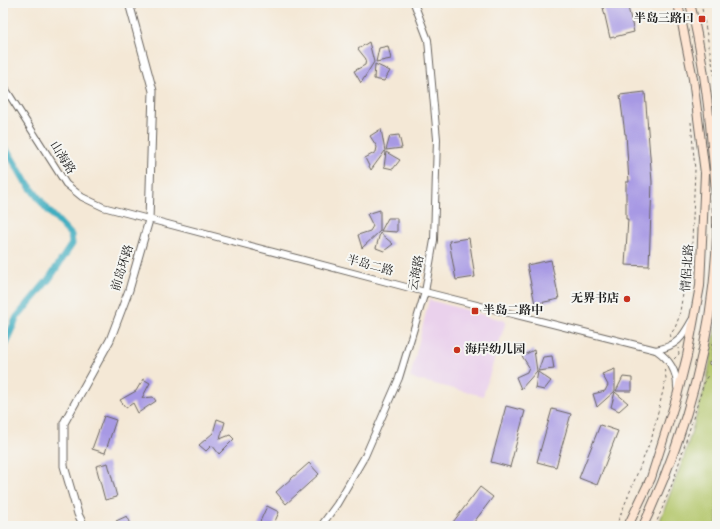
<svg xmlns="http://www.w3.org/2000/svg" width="720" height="529" font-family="'Old Standard TT','Noto Serif SC',serif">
<rect width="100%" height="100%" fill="#f6f6f2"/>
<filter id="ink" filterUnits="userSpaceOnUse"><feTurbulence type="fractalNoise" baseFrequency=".025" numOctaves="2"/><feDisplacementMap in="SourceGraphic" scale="8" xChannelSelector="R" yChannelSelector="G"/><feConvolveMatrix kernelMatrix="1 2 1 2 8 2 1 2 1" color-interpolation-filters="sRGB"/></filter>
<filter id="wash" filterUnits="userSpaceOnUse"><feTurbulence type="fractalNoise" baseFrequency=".012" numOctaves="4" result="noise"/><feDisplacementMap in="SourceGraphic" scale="16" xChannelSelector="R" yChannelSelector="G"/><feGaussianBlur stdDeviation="0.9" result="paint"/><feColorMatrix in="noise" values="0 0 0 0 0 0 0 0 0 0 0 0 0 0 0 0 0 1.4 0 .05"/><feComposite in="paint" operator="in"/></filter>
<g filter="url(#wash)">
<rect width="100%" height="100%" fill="#f4e8d6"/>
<!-- built -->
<path fill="#ead1ec" d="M429,300L506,321L483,396L410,378Z"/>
<!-- green -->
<path fill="#b3c66a" stroke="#687143" d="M717,317V526H658L684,457L707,380Z"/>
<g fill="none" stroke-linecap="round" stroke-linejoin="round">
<!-- canal -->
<path stroke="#41adc0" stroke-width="7" d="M3,148L10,155L24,179L47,209L71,235L72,244L49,279L17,317L3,348"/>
</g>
<g id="blocks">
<!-- building -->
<g fill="#a799e4">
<path d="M602,3H627L634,32L610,38Z"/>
<path d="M369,42L374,62L361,83L354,71L365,65L366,59L358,49Z"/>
<path d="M388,46L391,59L376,62L379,48Z"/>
<path d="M375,64L390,71L384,81L374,79Z"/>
<path d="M645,92L652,182L649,266L625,265L628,219H626V182H629L626,134H625L620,95Z"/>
<path d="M381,129L385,151L371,170L365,158L376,152L377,147L370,136Z"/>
<path d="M399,135L402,148L386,150L390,136Z"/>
<path d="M386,152L400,160L393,169L384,167Z"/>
<path d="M380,210V231L362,248L358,235L370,231L373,226L367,214Z"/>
<path d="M388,218H397V232L381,231Z"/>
<path d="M380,233L393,244L384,251L376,248Z"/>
<path d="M469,238L475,277L456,280L449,241Z"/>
<path d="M551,260L559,299L535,304L527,265Z"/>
<path d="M534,350L537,371L521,389L516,377L527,372L529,367L522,356Z"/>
<path d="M552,356L554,369L538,371L543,357Z"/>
<path d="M615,369V391L597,407L593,394L605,391L608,385L602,374Z"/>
<path d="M538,372L551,381L544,390L535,388Z"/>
<path d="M623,377L632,378V391H616Z"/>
<path d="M143,379L150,383L142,398L153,397L156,401L138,413L133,403L126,408L120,400L136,391Z"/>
<path d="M615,392L628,403L619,411L611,407Z"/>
<path d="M506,406L525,411L510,467L491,462Z"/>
<path d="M552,409L571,414L556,467L537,462Z"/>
<path d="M104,416L116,420L105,453L92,449Z"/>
<path d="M217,419L225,422L220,439L230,435L234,439L219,454L212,445L206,451L199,445L213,433Z"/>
<path d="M600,425L618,431L597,485L579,478Z"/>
<path d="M108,463L117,497L105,500L96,466Z"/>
<path d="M309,463L319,474L286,504L276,492Z"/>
<path d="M480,487L493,497L471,526H450Z"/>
<path d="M267,506L279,512L273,526H258Z"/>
<path d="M127,516L132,526H118L116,521Z"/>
</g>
</g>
</g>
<g filter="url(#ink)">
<use href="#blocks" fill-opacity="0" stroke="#68635d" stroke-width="1"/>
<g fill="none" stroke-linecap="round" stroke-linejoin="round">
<!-- service casing -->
<g stroke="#68635d" stroke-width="5">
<path id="service" d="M711,363L717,365"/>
</g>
<!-- minor casing -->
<g stroke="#68635d" stroke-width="8">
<g id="minor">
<path d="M3,85L66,184L82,197L103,207L425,292L656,350C669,359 677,370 677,387"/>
<path d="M656,350C677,346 682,338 692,320"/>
<path d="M321,526L337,504L365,456L399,378L425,292L434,240L437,139L428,40L414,3"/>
</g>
</g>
<!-- tertiary casing -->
<g stroke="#68635d" stroke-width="9">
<path id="tertiary" d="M84,526L78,514L64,466V423L110,340L129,290L149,220L153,91L129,3"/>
</g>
<!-- secondary casing -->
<g stroke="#68635d" stroke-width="10">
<g id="secondary">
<path d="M628,526L651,478L677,396L687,356L700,286L705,173L693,79L678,3"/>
<path d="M643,526C686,435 713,338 717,237C718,207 715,176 712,146C708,98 702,51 690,3"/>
</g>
</g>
<!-- path -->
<g stroke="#68635d" stroke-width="1" stroke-dasharray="3 3" stroke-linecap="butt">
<path d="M701,3L717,89"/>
<path d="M671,337L670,335L675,328L679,317L692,242L695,170L691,122"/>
<path d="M712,343L713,354"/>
<path d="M674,359L679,354L678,348"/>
<path d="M616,526L652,437L666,378L664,368"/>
<path d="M655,526L673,482L705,380L709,374"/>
</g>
<!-- service -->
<use href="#service" stroke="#fff" stroke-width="3"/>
<!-- minor -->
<use href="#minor" stroke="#fff" stroke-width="6"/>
<!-- tertiary -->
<use href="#tertiary" stroke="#fff" stroke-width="7"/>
<!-- secondary -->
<use href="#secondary" stroke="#fde4d1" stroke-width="8"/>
</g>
</g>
<!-- markers -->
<g fill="#c8321e" stroke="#f6f6f2" stroke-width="1.5">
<rect x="698" y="15" width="8" height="8" rx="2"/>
<circle cx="627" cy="299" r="4"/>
<rect x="471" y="307" width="8" height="8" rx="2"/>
<circle cx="457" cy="350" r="4"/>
</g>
<g text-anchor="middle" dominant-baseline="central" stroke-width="4" stroke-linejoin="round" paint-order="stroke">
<!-- poi labels -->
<g font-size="12" font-weight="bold" fill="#1c1c1c" stroke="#f6f6f2" text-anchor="end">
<text x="694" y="19">半岛三路口</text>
<text x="619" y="299">无界书店</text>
<text x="483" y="311" text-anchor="start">半岛二路中</text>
<text x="465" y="350" text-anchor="start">海岸幼儿园</text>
</g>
<!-- street labels -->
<g font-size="12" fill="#1c1c1c" stroke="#f6f6f2">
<text transform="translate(62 158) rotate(58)">山海路</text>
<text transform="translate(370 266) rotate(15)">半岛二路</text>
<text transform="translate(123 268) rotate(-73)">前岛环路</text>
<text transform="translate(688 268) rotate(-86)">情侶北路</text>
<text transform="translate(417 273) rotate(-79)">云海路</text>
</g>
</g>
<!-- margin -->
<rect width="720" height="529" fill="none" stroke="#f6f6f2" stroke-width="16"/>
</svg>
